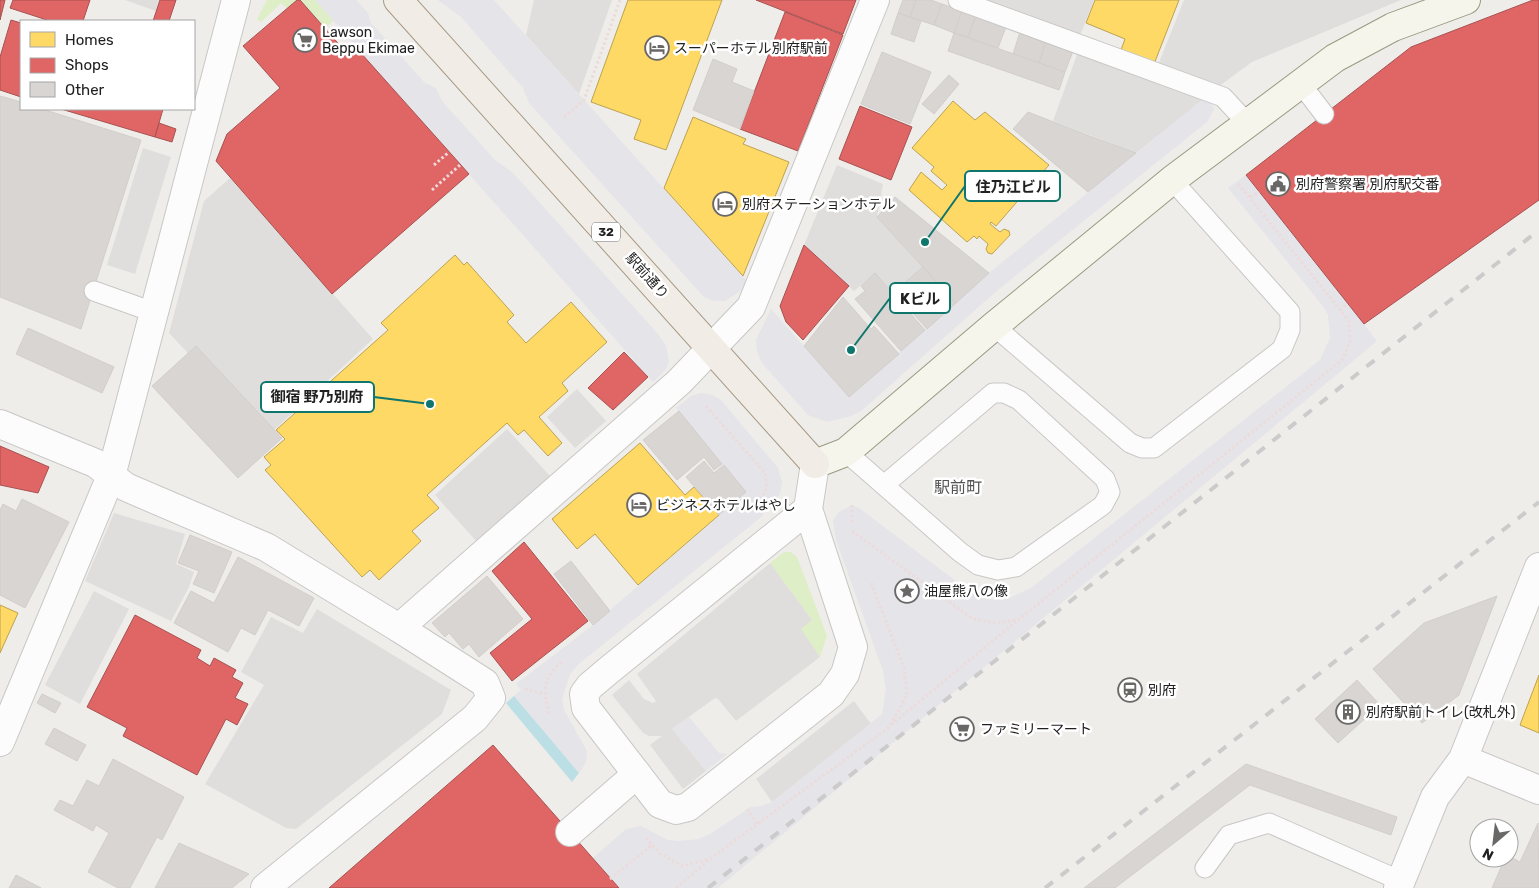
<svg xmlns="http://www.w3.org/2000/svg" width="1539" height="888" font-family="Rubik,'Noto Sans JP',sans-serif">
<rect width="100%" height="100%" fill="#efedea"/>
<!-- grass -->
<g fill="#deeec7">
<path d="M267,0H297L287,8L281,3L261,22L257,19Z"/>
<path d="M300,0H315L334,20L325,28Z"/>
<path d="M784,552H791L797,557L827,636L820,657L800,629L812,620L770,563Z"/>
</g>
<!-- parking -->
<g fill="#dfdedd">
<path d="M125,0H160L156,11Z"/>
<path d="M534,0H612L579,94L526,35Z"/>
<path d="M973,0H1094L1079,38Z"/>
<path d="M1184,0H1401L1252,62L1218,87L1158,65Z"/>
<path d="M1078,52L1204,99L1136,153L1053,121Z"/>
<path d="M143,148L171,157L135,274L107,265Z"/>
<path d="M837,165L883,184L877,217L923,267L893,293L875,273L854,291L804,245Z"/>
<path d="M230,178L373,339L274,430L282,438L274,445L169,333L204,201Z"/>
<path d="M577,389L606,421L575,448L547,417Z"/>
<path d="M507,429L550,476L477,542L435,495Z"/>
<path d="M114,513L185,534L176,564L194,572L189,587L171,621L85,581Z"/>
<path d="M770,563L812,620L801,629L820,657L736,721L718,699L715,698L672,729L706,771L683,789L650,745L662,736H649L643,733L612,695L629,680L644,699L653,703L656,701L637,674Z"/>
<path d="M94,591L129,609L80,704L45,685Z"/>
<path d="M317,609L451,690L442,714L296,829L286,828L205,784L264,685L241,672L271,617L303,633Z"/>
<path d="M854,701L871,724L772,802L756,779Z"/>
</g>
<!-- plaza -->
<g fill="#e4e4e9">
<path d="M315,0H356L368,13L371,23L425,83L436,88L442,101L495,160L513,173L659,335L666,346L669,361L666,369L653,382Z"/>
<path d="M438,0H494L748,282L739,292L725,301H714L704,297L529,103L523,88L461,17Z"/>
<path d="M1208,95L1214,109L1207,122L999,289L861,411L851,416L827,422L808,415L762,363L757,351L756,340L771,309L849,397L989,273Z"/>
<path d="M1246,175L1377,341L718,888H619L593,858L626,829L641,826L668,840L680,841L699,839L710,834L751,807L761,806L772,802L882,714L886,690L883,671L836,540L833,521L839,512L852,505L859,508L965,588L979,596L994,600L1007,599L1031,588L1320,360L1330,338L1328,315L1322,305L1228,188Z"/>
<path d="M701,393L712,395L721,400L778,468L782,482L780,494L760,518L580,663L570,674L562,699L564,710L587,751L586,762L579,773L514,696L521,690L516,684L593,625L745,493L676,408L691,396Z"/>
<path d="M689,717L719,753L727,754L706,771L672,729Z"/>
</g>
<!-- water -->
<path fill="#bbdfe4" d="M514,696L579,773L572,782L506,703Z"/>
<!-- homes -->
<g fill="#ffd966" stroke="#bca251">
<path d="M628,0H722L666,150L634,139L641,120L591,102Z"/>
<path d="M1095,0H1179L1154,64L1121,50L1125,39L1086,23Z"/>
<path d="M953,101L975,120L985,112L1049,165L996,226L991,222L990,224L1000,232L1004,229L1009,231L1010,235L992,254L988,253L986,249L988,244L979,236L977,239L974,236L967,242L909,190L921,172L942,190L947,185L931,171L934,167L912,148Z"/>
<path d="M693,117L746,139L743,144L789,162L743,276L664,188Z"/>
<path d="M455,255L464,265L467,262L514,315L507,322L526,343L571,302L607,342L562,383L568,391L539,417L562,443L548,456L524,430L518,435L507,423L427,495L439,508L412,531L421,541L379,580L370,570L362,577L265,470L271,465L264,457L285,439L276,430L388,330L381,323Z"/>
<path d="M640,443L685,495L694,487L719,515L638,585L595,534L577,549L552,519Z"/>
<path d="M0,605L18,613L0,653Z"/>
<path d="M1539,675V733L1520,725Z"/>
</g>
<!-- shops -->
<g fill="#e06666" stroke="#a75151">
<path d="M0,0H5L0,20Z"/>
<path d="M13,0H90L83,21H50L10,8Z"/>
<path d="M160,0H176L169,21H153Z"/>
<path d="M297,0H300L344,50L352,43L469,174L332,294L216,161L227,134L280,88L243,46Z"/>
<path d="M756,0H856L843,34Z"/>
<path d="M1533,0H1539V200L1364,324L1246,175L1411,47Z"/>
<path d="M785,12L843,35L798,151L740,129Z"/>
<path d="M11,20L21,23V97L0,90V57Z"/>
<path d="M860,106L912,127L891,180L839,159Z"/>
<path d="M61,109H163L155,137Z"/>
<path d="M159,123L176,129L172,142L155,137Z"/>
<path d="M804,245L849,286L803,340L786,322L780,306Z"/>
<path d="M624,352L648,377L613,410L588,388Z"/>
<path d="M0,446L49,467L38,493L0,485Z"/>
<path d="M524,542L588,621L512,681L490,653L532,619L492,571Z"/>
<path d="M135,615L201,650L197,658L210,666L214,658L236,670L232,677L243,683L235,698L248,704L237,725L226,719L197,775L123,736L127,728L87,707Z"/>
<path d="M493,745L619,888H329Z"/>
</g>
<!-- building -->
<g fill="#d8d5d2" stroke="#d3cecb">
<path d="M903,0H916L910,17L898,13Z"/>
<path d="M916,0H931L942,4L934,25L910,17Z"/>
<path d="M942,4L962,11L954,33L934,25Z"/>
<path d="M962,11L976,16L968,37L954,33Z"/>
<path d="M898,13L921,21L914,42L891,34Z"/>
<path d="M976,16L1006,27L998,48L968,37Z"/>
<path d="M1020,32L1046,41L1039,63L1013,54Z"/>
<path d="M954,33L1065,72L1059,90L948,51Z"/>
<path d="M1046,41L1073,51L1065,72L1039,63Z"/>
<path d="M882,52L931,72L910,124L861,104Z"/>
<path d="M713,59L737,69L732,82L754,91L740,129L693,110Z"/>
<path d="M949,75L959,84L934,114L922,104Z"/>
<path d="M0,96L21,102V109H42L141,140L81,329L0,297Z"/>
<path d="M1028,112L1092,137L1136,153L1088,192L1013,129Z"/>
<path d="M895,197L989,273L956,303L877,217Z"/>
<path d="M923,267L956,303L927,329L894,292Z"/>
<path d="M875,273L925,330L901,351L855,299L865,291L861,286Z"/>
<path d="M843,297L871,329L874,326L899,354L849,397L804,346Z"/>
<path d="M28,328L114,367L102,393L16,354Z"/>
<path d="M196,346L282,438L238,478L152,386Z"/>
<path d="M679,411L722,464L714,470L704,457L677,480L643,440Z"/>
<path d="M704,461L714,473L724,465L746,492L719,515L686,477Z"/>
<path d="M22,499L69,522L25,608L0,595V510L3,504L16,511Z"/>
<path d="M190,535L232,552L214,593L193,584L199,571L178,563Z"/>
<path d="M238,557L314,598L299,626L268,610L255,635L241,628L228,652L174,623L191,591L214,603Z"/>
<path d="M571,561L610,611L593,625L554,574Z"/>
<path d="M487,576L523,619L479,657L469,644L463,649L449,633L445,637L432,623Z"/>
<path d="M1497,596L1459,695L1422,723L1373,669L1424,623Z"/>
<path d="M1357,680L1380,705L1338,743L1315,719Z"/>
<path d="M42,694L61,703L55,713L37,703Z"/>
<path d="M54,728L86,745L77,761L45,744Z"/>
<path d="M113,759L184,797L162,840L157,837L130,888H118L88,872L109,833L96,825L93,831L54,810L60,800L73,806L87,780L99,786Z"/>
<path d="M1246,764L1397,817L1391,835L1250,785L1115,888H1084Z"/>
<path d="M1538,823L1539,888H1492L1505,858L1509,856L1520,862Z"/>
<path d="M179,843L249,874L232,888H155Z"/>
<path d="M16,875L41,888H9Z"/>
</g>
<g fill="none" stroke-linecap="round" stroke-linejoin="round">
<!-- lane casing -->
<g stroke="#c8c7c6" stroke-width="21">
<g id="lane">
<path d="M958,0L1223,97L1248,124"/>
<path d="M1301,84L1324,114"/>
<path d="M94,291L153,312"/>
<path d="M994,326L1130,443L1142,448H1154L1282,349L1290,330V312L1172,180"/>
<path d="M846,452L960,552L978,565L998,570L1016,567L1103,505L1110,492L1105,479L1019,400L1004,393H993L884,485"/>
<path d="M1205,868L1229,835L1269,823L1401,881"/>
</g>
</g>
<!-- street casing -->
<g stroke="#c8c7c6" stroke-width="30">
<g id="street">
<path d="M0,424L95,463L126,487L266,547L399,628L679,382L751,307L875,0"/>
<path d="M808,509L609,670L590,686L584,694L586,708L660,804L676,810L688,807L831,694L845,674L853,647L808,509L815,464"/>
<path d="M0,742L111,476L236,0"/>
<path d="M1463,759L1539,790"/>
<path d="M570,832L637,774"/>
<path d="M265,888L475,718L491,698L485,683L399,628"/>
<path d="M1398,888L1435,797L1463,759L1539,567"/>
</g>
</g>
<!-- secondary casing -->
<g stroke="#9a9a80" stroke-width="30">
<path id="secondary" d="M815,464L846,452L994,326L1172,180L1335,58L1393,27L1466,0"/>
</g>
<!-- primary casing -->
<g stroke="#a69985" stroke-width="30">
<path id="primary" d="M398,0L815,464"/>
</g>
<!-- path -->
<g stroke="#ecdbda" stroke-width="3" stroke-dasharray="2.5 2.5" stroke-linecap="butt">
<path d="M564,117L584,100L620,0"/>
<path d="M434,165L449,152"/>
<path d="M432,190L460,165"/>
<path d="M1250,197L1259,192"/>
<path d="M1340,310L1347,304"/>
<path d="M706,406L765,473L767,488L760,500"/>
<path d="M852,505V525"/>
<path d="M852,531L973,619L996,623L1018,620L1342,360L1350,341L1349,321L1237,182"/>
<path d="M525,689L544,694"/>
<path d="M549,714C543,691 543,677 562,662"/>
<path d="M891,725L1017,621"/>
<path d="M747,809L757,824"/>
<path d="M646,838L659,853L682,866L710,859L888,728L899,710L907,694L904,668L871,582"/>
<path d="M610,879L652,845"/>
<path d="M676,888L710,859"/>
</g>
<!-- lane -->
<use href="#lane" stroke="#fdfcfc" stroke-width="19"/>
<!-- street -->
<use href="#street" stroke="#fdfcfc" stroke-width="28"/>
<!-- secondary -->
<use href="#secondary" stroke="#f5f5ec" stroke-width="28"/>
<!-- primary -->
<use href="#primary" stroke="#f2ece6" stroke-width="28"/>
<!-- rail -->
<g stroke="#cbcbcb" stroke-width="4" stroke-dasharray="10 10" stroke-linecap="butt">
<path d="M708,888L1539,230"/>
<path d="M1045,888L1539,502"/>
</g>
</g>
<!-- icons -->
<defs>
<g id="supermarket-ring" transform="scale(1.25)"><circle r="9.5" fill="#fff" stroke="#696867" stroke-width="1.5"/><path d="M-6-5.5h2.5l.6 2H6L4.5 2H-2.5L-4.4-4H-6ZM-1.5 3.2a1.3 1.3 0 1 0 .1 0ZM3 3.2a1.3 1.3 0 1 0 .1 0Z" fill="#696867"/></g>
<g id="hotel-ring" transform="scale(1.25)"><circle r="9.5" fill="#fff" stroke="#696867" stroke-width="1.5"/><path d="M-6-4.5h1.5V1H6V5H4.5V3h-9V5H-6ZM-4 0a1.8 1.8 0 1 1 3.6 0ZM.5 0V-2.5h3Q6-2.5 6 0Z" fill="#696867"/></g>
<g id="civic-ring" transform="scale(1.25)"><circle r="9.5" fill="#fff" stroke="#696867" stroke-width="1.5"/><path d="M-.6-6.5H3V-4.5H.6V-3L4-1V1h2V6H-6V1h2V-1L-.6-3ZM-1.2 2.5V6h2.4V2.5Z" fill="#696867"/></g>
<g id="sight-ring" transform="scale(1.25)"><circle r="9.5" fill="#fff" stroke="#696867" stroke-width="1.5"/><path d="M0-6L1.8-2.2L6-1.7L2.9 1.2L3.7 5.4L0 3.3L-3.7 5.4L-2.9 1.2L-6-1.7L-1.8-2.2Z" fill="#696867"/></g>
<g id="station-ring" transform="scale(1.25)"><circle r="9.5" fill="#fff" stroke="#696867" stroke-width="1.5"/><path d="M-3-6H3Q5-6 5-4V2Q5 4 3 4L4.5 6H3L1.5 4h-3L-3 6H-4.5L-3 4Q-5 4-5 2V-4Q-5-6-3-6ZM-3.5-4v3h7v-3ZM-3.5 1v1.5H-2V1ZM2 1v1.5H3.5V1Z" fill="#696867"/></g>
<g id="building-ring" transform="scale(1.25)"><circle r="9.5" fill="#fff" stroke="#696867" stroke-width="1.5"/><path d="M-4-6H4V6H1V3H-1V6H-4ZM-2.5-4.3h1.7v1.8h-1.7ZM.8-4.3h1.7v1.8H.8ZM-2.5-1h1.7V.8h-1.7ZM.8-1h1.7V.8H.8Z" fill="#696867"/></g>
</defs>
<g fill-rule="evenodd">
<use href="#supermarket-ring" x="305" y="40"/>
<use href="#hotel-ring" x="657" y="48"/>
<use href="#civic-ring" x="1278" y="184"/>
<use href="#hotel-ring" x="725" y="204"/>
<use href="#hotel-ring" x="639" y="505"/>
<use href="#sight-ring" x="907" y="591"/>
<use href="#station-ring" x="1130" y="690"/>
<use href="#building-ring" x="1348" y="712"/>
<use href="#supermarket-ring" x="962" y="729"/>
</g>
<g text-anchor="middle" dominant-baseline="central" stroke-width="5" stroke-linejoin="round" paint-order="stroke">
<!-- shield labels -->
<rect fill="#fff" stroke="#646464" stroke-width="1" x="592" y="222.5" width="28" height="19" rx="4"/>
<g font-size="12" font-weight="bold" fill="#212121">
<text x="606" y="232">32</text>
</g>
<!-- poi labels -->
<g font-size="14" fill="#212121" stroke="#fff" text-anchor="start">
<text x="322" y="32">Lawson<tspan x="322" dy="16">Beppu Ekimae</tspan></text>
<text x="674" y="48">スーパーホテル別府駅前</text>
<text x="1296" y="184">別府警察署 別府駅交番</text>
<text x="742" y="204">別府ステーションホテル</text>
<text x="656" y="505">ビジネスホテルはやし</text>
<text x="924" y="591">油屋熊八の像</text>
<text x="1148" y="690">別府</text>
<text x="1366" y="712">別府駅前トイレ(改札外)</text>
<text x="980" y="729">ファミリーマート</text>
</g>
<!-- street labels -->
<g font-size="14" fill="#212121" stroke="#fff">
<text transform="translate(647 276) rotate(48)">駅前通り</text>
</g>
<!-- quarter labels -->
<g font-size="16" fill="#545454" stroke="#fff">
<text x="958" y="487">駅前町</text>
</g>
</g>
<!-- callouts -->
<path fill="none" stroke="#0f766e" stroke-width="2" d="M925 242L965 186M851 350L890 298M430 404L374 397"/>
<g fill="#0f766e" stroke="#fff" stroke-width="2">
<circle cx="925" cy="242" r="5"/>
<circle cx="851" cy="350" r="5"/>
<circle cx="430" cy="404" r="5"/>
</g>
<g fill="#fff" stroke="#0f766e" stroke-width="2">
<rect x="965" y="171" width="95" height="30" rx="5"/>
<rect x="890" y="283" width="60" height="30" rx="5"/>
<rect x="261" y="382" width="113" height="30" rx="5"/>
</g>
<g font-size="15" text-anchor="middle" font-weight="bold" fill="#212121">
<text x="1013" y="192">住乃江ビル</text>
<text x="920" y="304">Kビル</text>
<text x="317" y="402">御宿 野乃別府</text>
</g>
<!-- legend -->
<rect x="20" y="20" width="175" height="90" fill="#ffffff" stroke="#a6a6a6"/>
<rect x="30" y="32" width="25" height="15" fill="#ffd966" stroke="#a6a6a6"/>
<text x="65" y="45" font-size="15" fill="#212121">Homes</text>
<rect x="30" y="58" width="25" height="15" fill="#e06666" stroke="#a6a6a6"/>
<text x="65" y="70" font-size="15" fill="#212121">Shops</text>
<rect x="30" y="82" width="25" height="15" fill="#d8d5d2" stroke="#a6a6a6"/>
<text x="65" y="95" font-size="15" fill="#212121">Other</text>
<!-- north arrow -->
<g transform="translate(1494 843) rotate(208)"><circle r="24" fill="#ffffff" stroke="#a6a6a6"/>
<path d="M0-4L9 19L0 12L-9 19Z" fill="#696867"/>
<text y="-8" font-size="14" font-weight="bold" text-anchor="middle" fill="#212121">N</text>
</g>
</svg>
